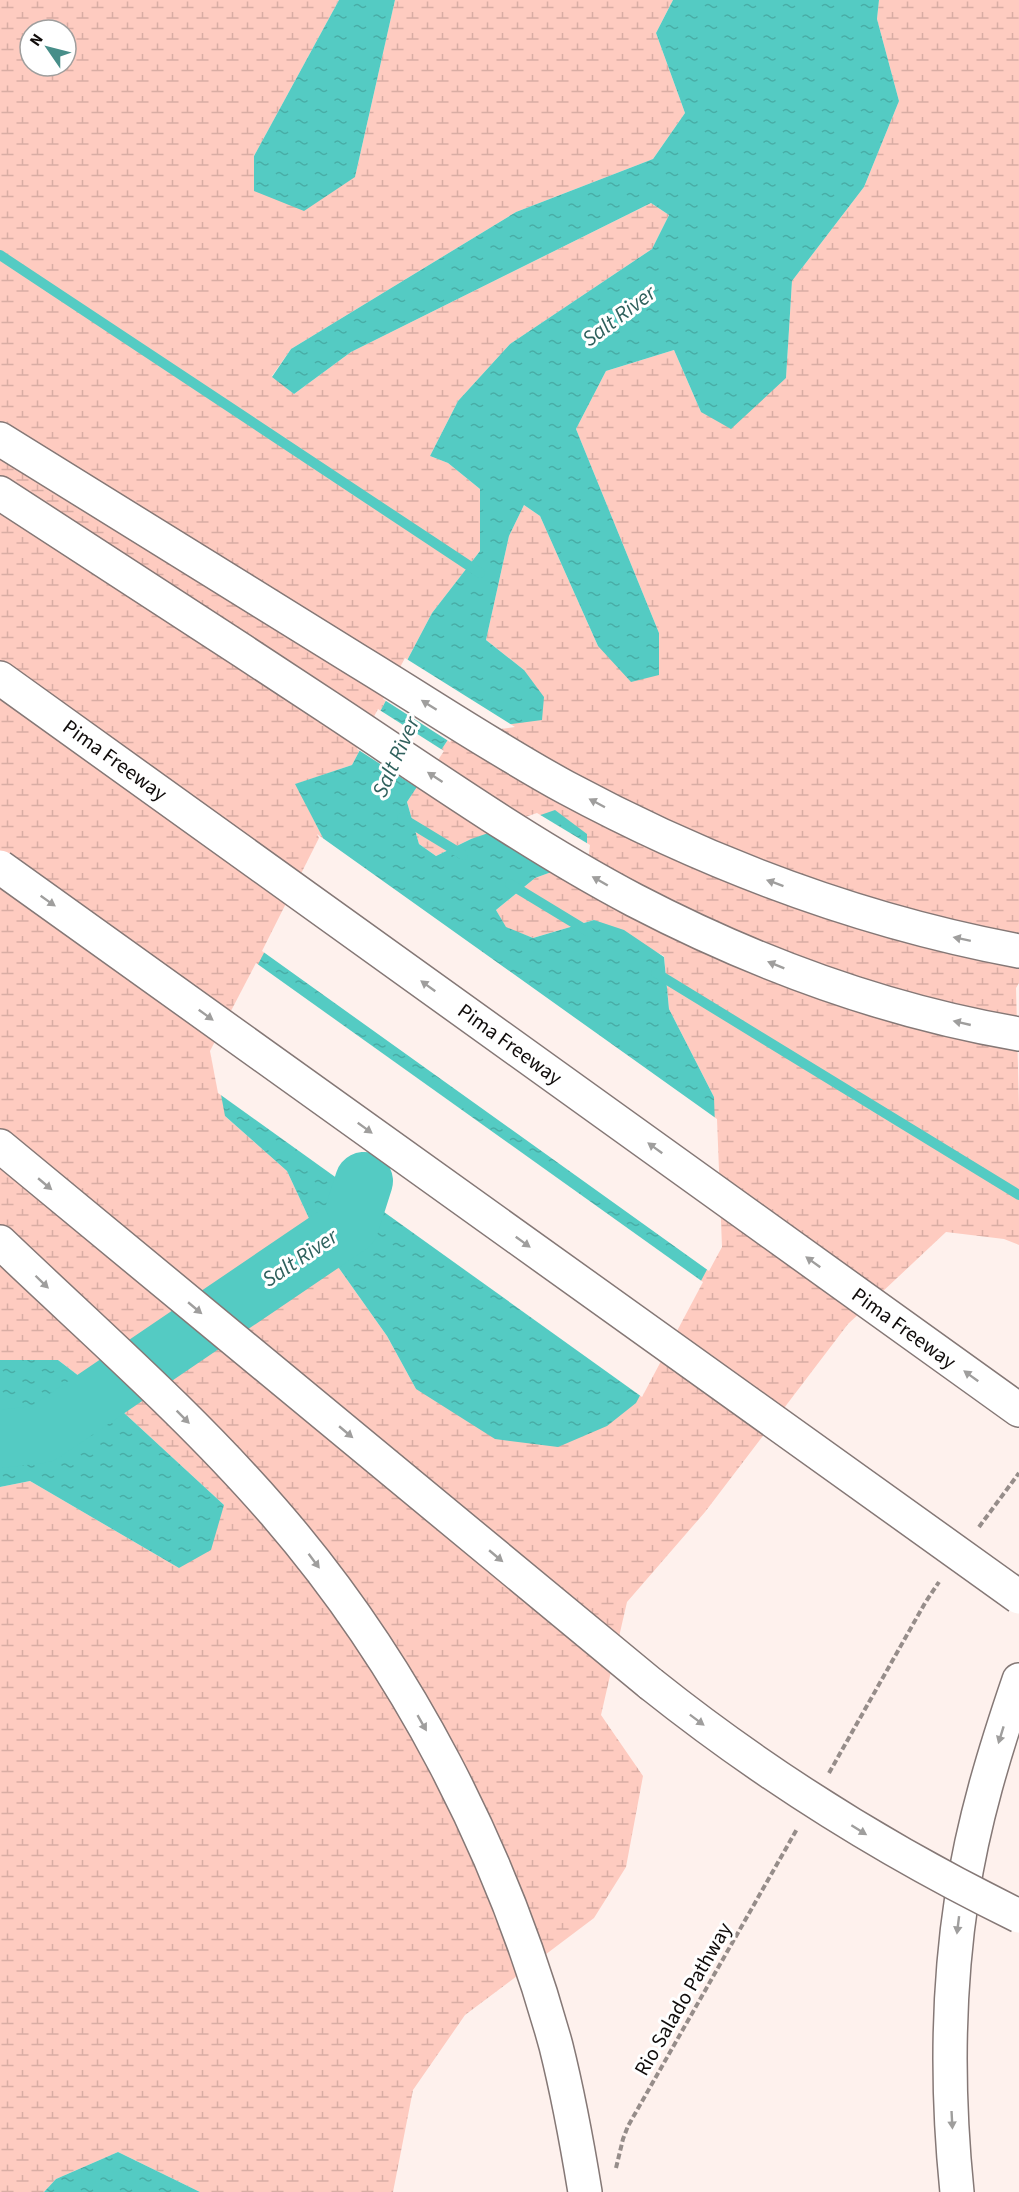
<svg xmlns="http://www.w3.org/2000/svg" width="1019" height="2192" font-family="'Source Sans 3',sans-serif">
<defs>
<pattern id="wetland-marsh" width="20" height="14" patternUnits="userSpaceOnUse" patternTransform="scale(1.5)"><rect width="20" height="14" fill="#fecbc0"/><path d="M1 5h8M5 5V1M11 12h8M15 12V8" fill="none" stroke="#d9ada4"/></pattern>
<pattern id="water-ripples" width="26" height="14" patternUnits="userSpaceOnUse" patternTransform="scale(1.5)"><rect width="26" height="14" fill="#54cbc3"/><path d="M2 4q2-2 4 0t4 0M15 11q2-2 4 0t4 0" fill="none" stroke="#48ada6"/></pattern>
</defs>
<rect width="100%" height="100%" fill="#fef1ed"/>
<!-- wetland -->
<path fill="url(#wetland-marsh)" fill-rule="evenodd" d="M0,0H339L254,156L355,177L395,0H673L656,33L685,113L653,159L516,212L291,349L272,376L294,394L351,352L651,203L669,215L652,249L510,344L458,401L430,456L448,463L480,489V551L432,613L352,765L296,784L323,838L225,1116L287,1171L319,1240L387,1336L416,1389L714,1097L669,1009L664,956L594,920L533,938L506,928L496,910L535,878L586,859L471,839L436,856L419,844L407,802L453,732L524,670L486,640L509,536L524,505L540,516L598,646L659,633L576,429L606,371L674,350L701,412L786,378L792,281L864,187L899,101L877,19L879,0H1019V983L1016,988L1019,1108V1245L1004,1239L946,1232L848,1324L705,1512L627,1602L601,1715L643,1776L626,1867L594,1918L465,2015L413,2090L393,2192H200L118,2152L56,2179L44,2192H0V1487L30,1481L179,1568L224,1505L109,1399L58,1360H0ZM30,30H66V66H30Z"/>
<!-- water -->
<g fill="url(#water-ripples)">
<path d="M339,0H395L355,177L304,211L254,191V156Z"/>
<path d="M673,0H879L877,19L899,101L864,187L792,281L786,378L731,429L701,412L674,350L606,371L576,429L659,633V675L631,682L598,646L540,516L524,505L509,536L486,640L524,670L544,697L542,720L453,732L407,802L419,844L436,856L471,839L555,810L587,834V859L535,878L496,910L506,927L533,938L594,920L624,930L664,957L669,1009L714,1097L719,1247L636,1403L607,1426L558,1447L495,1439L416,1389L387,1336L319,1240L287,1171L225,1116L213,1052L323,838L295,784L352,765L432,613L480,551V489L448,463L430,456L458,401L510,344L652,249L669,215L651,203L351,352L294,394L272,377L291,349L516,212L653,159L685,113L656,33Z"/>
<path d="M0,1360H58L109,1399L224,1505L211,1550L179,1568L30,1481L0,1487Z"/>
<path d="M118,2152L200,2192H44L56,2179Z"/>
</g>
<!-- pier -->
<g fill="#fef1ed">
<path d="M405,658L515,727L455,735L450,742L383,699Z"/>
<path d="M378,709L444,751L419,789L357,749Z"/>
<path d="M537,813L590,845L588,861L553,874L484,831Z"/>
<path d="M317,834L717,1119L722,1247L709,1271L262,951L319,838Z"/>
<path d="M256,963L703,1282L642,1397L218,1093L210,1051Z"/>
</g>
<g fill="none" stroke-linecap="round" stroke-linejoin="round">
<!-- stream -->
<g stroke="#54cbc3" stroke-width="10">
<path d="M0,255L480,573"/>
<path d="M402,818L463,855"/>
<path d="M510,884L589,932"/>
<path d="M656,973L1019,1195"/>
</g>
<!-- river -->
<path stroke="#54cbc3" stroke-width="58" d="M0,1439L42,1434L350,1225L364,1181"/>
<!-- highway casing -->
<g stroke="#857876" stroke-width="36">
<g id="highway">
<path d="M0,439C119,513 238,587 358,661C427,703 494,748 565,787C708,864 859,921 1019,951"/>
<path d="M0,493C109,564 219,635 328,707C428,773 528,844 634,900C755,963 885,1011 1019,1034"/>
<path d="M0,678L1019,1410"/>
<path d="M0,1146L651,1684"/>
<path d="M0,1242C92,1330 190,1415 274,1512C406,1664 503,1852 556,2046C568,2094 577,2143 585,2192"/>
<path d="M957,2192C947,2094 947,1994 962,1896C973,1822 995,1750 1019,1680"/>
</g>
</g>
<!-- path -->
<g stroke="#968d8a" stroke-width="4" stroke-dasharray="6 3" stroke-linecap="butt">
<path d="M979,1527L1019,1473"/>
<path d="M829,1773L925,1603L939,1582"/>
<path d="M616,2168L623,2139L628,2126L797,1829"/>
</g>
<!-- highway -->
<use href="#highway" stroke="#fff" stroke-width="33"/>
<!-- highway-bridge casing -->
<g stroke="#857876" stroke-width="36" stroke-linecap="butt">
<g id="highway-bridge">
<path d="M0,867L1019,1597"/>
<path d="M651,1684C765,1775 888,1852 1019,1916"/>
</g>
</g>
<!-- highway-bridge -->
<use href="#highway-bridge" stroke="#fff" stroke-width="33"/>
</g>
<!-- one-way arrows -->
<defs><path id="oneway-solid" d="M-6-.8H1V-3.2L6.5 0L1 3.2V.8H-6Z" transform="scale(1.5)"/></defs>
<g fill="#9f9e9d">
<use href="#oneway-solid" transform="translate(429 705) rotate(-148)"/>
<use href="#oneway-solid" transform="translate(435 777) rotate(-147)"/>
<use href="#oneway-solid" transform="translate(597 803) rotate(-152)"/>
<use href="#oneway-solid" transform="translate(600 881) rotate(-150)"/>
<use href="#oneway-solid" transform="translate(775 883) rotate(-160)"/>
<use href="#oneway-solid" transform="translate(48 901) rotate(35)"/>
<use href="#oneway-solid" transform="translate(962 939) rotate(-168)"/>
<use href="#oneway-solid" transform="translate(776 965) rotate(-158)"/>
<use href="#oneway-solid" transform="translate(428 986) rotate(-144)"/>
<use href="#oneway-solid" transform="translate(206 1015) rotate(36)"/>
<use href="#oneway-solid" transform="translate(962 1023) rotate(-167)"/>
<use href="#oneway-solid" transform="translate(365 1128) rotate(36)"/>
<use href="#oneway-solid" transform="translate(655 1148) rotate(-144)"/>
<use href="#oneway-solid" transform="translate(45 1184) rotate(40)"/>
<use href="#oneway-solid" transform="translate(523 1242) rotate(36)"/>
<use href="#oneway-solid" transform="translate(813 1262) rotate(-144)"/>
<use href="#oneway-solid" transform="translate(42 1282) rotate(44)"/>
<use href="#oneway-solid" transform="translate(195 1308) rotate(40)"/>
<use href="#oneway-solid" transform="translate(971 1376) rotate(-144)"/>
<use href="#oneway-solid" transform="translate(183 1417) rotate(45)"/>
<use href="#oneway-solid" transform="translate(346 1432) rotate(40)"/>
<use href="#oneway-solid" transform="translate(496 1556) rotate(40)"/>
<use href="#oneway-solid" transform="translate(314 1561) rotate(53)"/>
<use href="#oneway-solid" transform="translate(697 1720) rotate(37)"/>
<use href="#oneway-solid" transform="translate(422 1723) rotate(60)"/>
<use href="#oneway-solid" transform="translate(1001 1735) rotate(107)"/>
<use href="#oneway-solid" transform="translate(859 1830) rotate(32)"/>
<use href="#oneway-solid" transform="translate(958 1925) rotate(97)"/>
<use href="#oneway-solid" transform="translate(952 2120) rotate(87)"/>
</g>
<g text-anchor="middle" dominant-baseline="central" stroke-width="6" stroke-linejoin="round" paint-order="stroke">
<!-- street labels -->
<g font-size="21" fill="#100c0b" stroke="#fff">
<text transform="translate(115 760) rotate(36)">Pima Freeway</text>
<text transform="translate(510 1044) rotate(36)">Pima Freeway</text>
<text transform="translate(904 1328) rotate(36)">Pima Freeway</text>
<text transform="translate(683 1999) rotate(-60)">Rio Salado Pathway</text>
</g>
<!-- water labels -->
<g font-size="22" font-style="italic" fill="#2f615d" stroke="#fff">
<text transform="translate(619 316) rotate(-37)">Salt River</text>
<text transform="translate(396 757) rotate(-66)">Salt River</text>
<text transform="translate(300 1258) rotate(-34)">Salt River</text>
</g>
</g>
<!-- north arrow -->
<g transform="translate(48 48) rotate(305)"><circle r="28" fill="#ffffff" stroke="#9f9e9d" stroke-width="1.5"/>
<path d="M0-4.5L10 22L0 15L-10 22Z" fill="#478e89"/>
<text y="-9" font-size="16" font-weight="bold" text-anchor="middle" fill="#100c0b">N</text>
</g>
</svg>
